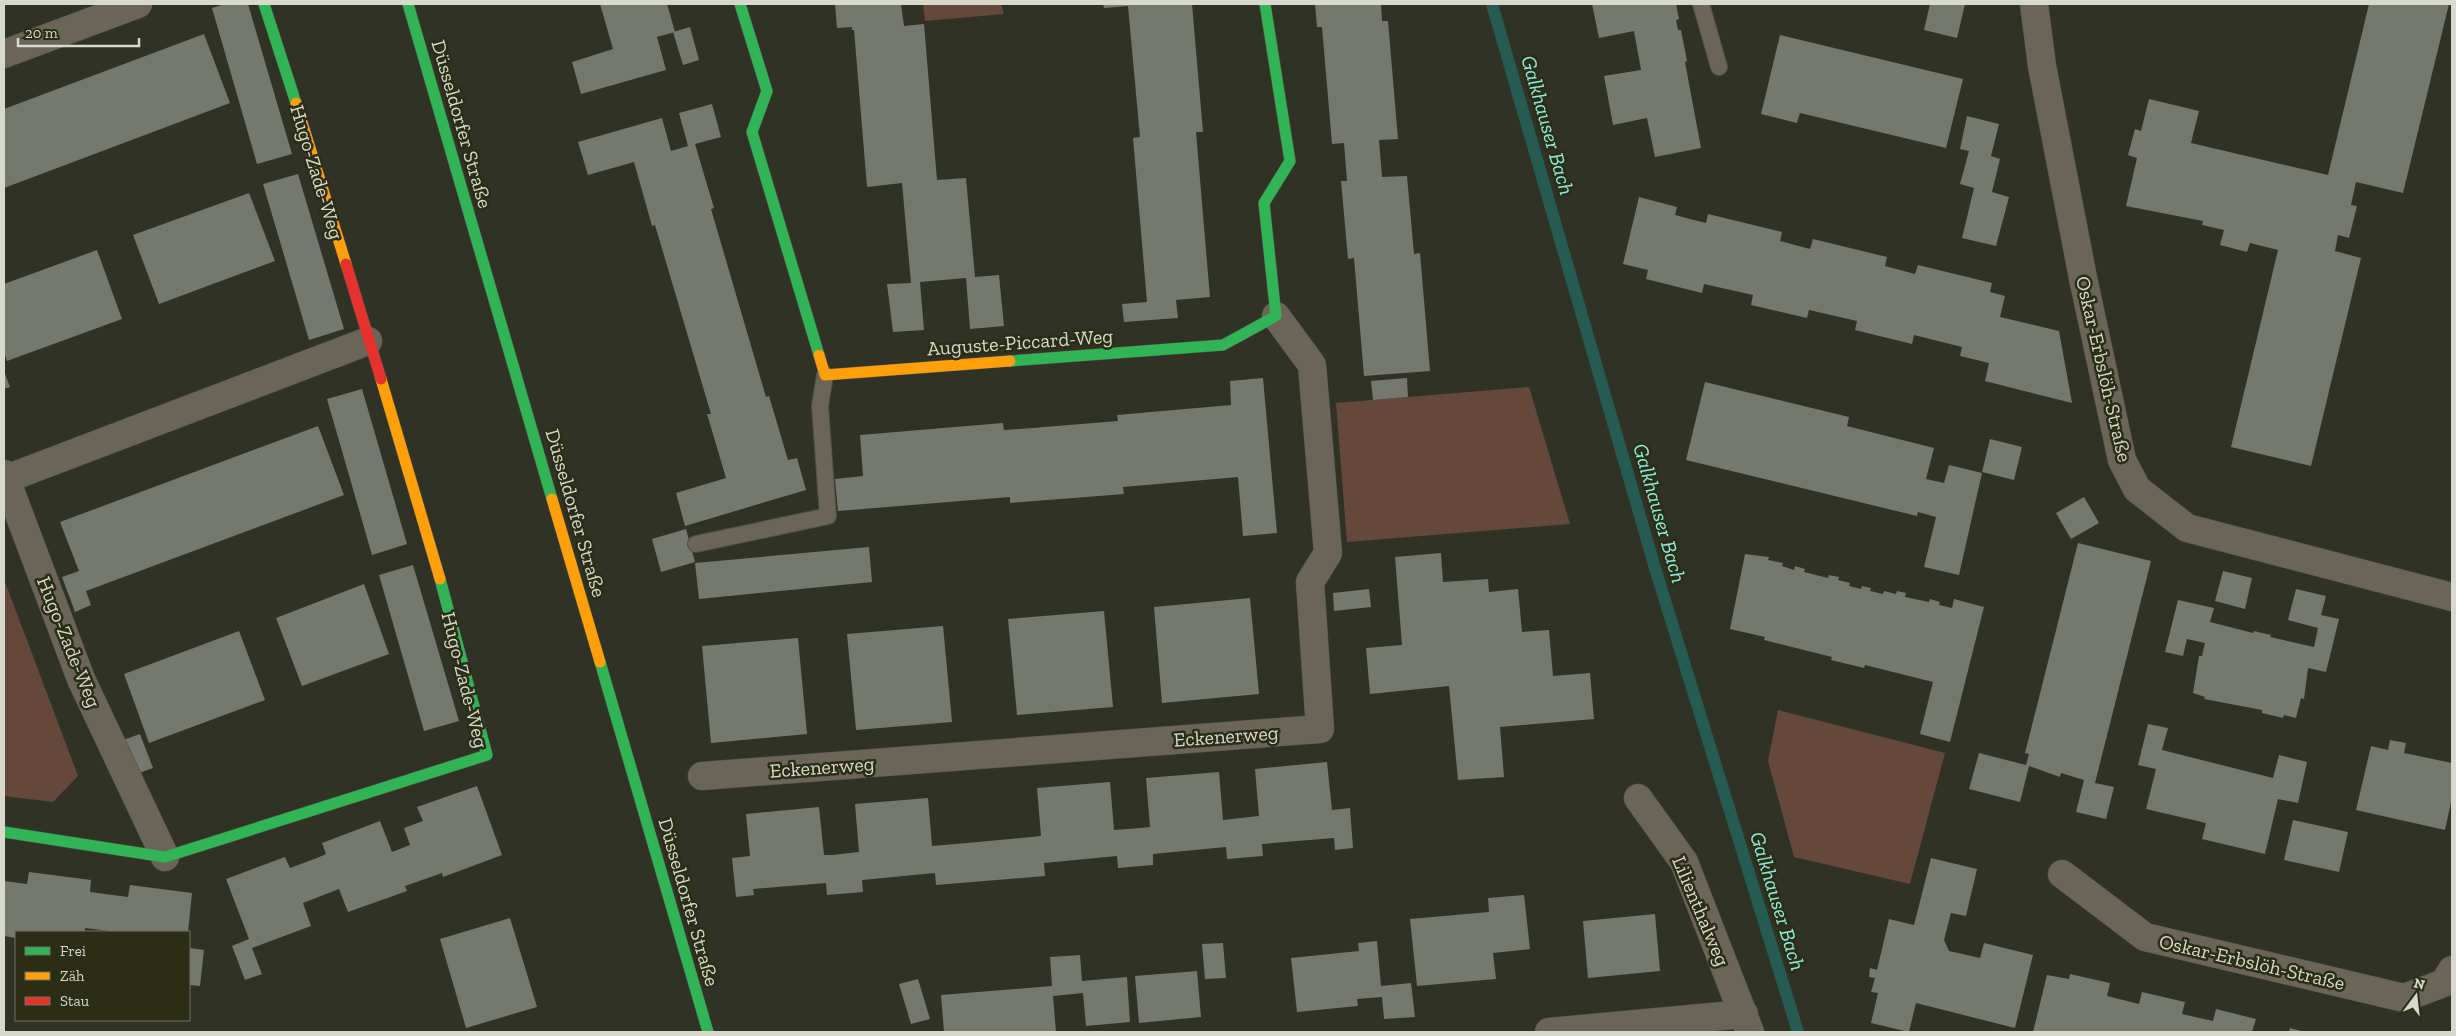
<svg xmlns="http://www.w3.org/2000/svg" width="2456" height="1036" font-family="'Zilla Slab',serif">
<rect width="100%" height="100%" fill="#313226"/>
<!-- green -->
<g fill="#64483b">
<path d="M923,4H1001L1004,14L925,21Z"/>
<path d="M1529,387L1570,524L1347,542L1336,403Z"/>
<path d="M4,579L78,776L53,802L4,796Z"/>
<path d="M1778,710L1945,753L1910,884L1794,857L1768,761Z"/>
</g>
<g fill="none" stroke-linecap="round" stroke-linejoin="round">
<!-- stream -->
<path stroke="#255b52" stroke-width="12" d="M1492,4L1655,568L1798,1032"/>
</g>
<!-- building -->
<g fill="#74786f">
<path d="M225,4H248L292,154L257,164L212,8Z"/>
<path d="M600,4H667L675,32L657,37L666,70L581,94L572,62L613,49Z"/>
<path d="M835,4H901L904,26L924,24L937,180L966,178L975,277L999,275L1004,326L970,329L966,278L920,282L924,330L893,332L887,284L911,283L902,183L867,187L854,30H852V27L837,28Z"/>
<path d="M1103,4H1192L1203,132H1196L1210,297L1176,300L1178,318L1124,322L1122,304L1147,302L1133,138L1140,137L1128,6L1104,8Z"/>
<path d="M1315,4H1381L1382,21H1388L1398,139L1379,140L1382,177L1407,176L1414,254L1420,253L1430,371L1364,376L1354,258L1348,259L1341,181H1347L1344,143L1332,144L1322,27H1317Z"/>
<path d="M1592,4H1676L1679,19L1676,20L1678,30H1681L1687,61L1685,62L1701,148L1655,157L1647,118L1613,125L1604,76L1641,70L1634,31L1599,38Z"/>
<path d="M1930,4H1965L1957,38L1924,30Z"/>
<path d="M2369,4H2449L2403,193L2356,182L2351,205L2357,206L2349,238L2338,235L2335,251L2361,258L2311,466L2231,447L2278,250L2250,243L2247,252L2220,245L2224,230L2202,225L2203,221L2126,206L2137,158L2128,155L2135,129L2141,131L2149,99L2199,111L2191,143L2328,175Z"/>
<path d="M690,27L699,60L683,65L673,32Z"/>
<path d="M204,34L230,103L4,188V109Z"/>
<path d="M1780,35L1963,79L1946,148L1800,113L1797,123L1761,114Z"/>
<path d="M712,104L721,137L695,144L714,208L711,209L766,397L769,396L788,460L797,458L806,490L685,526L676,493L726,478L707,414H711L655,225L652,226L634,162L588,175L578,142L662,118L671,151L688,146L679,113Z"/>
<path d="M1967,116L1999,124L1991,156L2000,159L1992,192L2009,197L1996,246L1962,238L1974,188L1960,184L1969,151L1960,149Z"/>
<path d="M298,174L344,329L309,340L263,184Z"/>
<path d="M249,193L275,261L159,304L133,235Z"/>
<path d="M1639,197L1677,207L1675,215L1690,219L1706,223L1708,214L1782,232L1780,241L1810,249L1813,239L1887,257L1885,266L1915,274L1918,265L1992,283L1990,292L2005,296L2000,317L2059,331L2072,403L1985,381L1989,363L1960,356L1962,347L1914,335L1912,344L1855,330L1857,321L1809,310L1807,318L1751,305L1753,295L1704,284L1702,293L1646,279L1648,270L1623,264Z"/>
<path d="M97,250L122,319L7,361L4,352V284Z"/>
<path d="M4,371L10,387L4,389Z"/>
<path d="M1263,378L1277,533L1243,536L1238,477L1123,487L1124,494L1010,503V497L838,511L835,479L863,476L860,435L1003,423L1004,430L1032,428L1118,421L1117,415L1231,405L1230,381Z"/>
<path d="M1407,378L1408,397L1373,400L1371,381Z"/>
<path d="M1705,382L1849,417L1847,426L1934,448L1926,479L1944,483L1949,465L1982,473L1959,575L1924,567L1936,517L1918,512L1917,516L1686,460Z"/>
<path d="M362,389L407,544L372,555L327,399Z"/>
<path d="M318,426L344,495L86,591L91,605L75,612L62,577L79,571L60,522Z"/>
<path d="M1990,439L2022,447L2014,480L1982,472Z"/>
<path d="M2084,497L2099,523L2071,539L2056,513Z"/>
<path d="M686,529L695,562L661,572L652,539Z"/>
<path d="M2078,543L2151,561L2095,783L2114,787L2106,819L2076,812L2084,780L2061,773L2060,777L2029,766L2020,802L1969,789L1979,753L2026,765L2029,754L2025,753Z"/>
<path d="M869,547L872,582L699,599L695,563Z"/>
<path d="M1441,553L1443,582L1488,579L1489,592L1518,589L1522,632L1549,630L1553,676L1590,673L1594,719L1500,727L1504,777L1458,780L1449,686L1370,694L1366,648L1402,645L1395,557Z"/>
<path d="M1745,554L1769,557L1768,560L1783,563L1782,566L1794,570L1795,566L1805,569L1804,572L1828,578L1829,575L1839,577L1838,580L1850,583L1849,586L1861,589L1862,586L1871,588L1870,591L1883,594L1884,591L1896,594L1897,591L1906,593L1905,597L1929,602L1930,599L1940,602L1939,605L1952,608L1954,599L1984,607L1950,742L1920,734L1933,682L1865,665L1864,668L1831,660L1832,657L1764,640L1765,637L1730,629Z"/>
<path d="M413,565L459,721L424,731L379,575Z"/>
<path d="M2223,571L2252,578L2245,609L2215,601Z"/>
<path d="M364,584L389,654L302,686L276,618Z"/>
<path d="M1369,589L1371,607L1334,611L1333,593Z"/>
<path d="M2296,589L2326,596L2321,615L2339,619L2326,672L2308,668L2304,699L2301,698L2296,718L2284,715L2283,718L2262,713V710L2204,699L2205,697L2193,693L2199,656H2202L2205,643L2187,639L2183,656L2165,652L2178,600L2214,608L2210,622L2253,633L2254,631L2262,633L2271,635L2270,637L2314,647L2318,628L2288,620Z"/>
<path d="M1250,598L1259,694L1162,703L1154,607Z"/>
<path d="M1104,611L1113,707L1017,715L1008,619Z"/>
<path d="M943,626L952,722L856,730L847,634Z"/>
<path d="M239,631L265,700L149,743L124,674Z"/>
<path d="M798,638L807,734L711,743L702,646Z"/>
<path d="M2148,724L2168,728L2162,750L2273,778L2279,755L2307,762L2298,803L2278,799L2265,854L2202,839L2206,823L2146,809L2156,769L2138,765Z"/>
<path d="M140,734L153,768L136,774L123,740Z"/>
<path d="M2390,740L2406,743L2404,753L2452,763V798L2445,830L2356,810L2371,746L2388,750Z"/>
<path d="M1327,762L1332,810L1350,808L1353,848L1335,850L1334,838L1262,844L1263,856L1227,859L1226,847L1153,854V865L1118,868L1117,856L1044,863L1045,876L936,885L935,873L862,880L863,892L827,895L826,883L753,889L754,895L736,897L732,858L750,856L746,814L819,807L824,855H832L859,852L855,804L928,798L932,846L978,842L1041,836L1037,788L1110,782L1114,830L1141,828L1150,827L1146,778L1219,772L1223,820L1259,816L1255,769Z"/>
<path d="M477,786L502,855L443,877L442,873L405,886L407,891L348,912L339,889L303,903L311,926L252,948L262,974L245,980L232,946L249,939L226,879L285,857L290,868L317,858L326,854L322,843L380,821L392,852L410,845L404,828L423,821L417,807Z"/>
<path d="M2293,820L2348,832L2339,872L2284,860Z"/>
<path d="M1931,858L1977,869L1966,916L1951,913L1944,940L1949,951L1980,958L1984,943L2033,955L2015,1028L1916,1003L1909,1032L1871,1023L1878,993L1871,992L1875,978L1869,977L1870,968L1877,970L1889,919L1914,925Z"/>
<path d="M29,872L91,880L90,892L128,897L130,885L192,893L188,932H117L85,928V932H16V938L4,936V881L27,884Z"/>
<path d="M1524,895L1530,949L1493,953L1496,979L1417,986L1410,919L1489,912L1488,898Z"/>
<path d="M1655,914L1660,971L1588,978L1583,921Z"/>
<path d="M510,918L537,1007L466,1028L440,939Z"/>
<path d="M1377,941L1381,986L1411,983L1415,1017L1384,1019L1382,997L1357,999L1358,1006L1297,1012L1291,958L1359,951L1358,943Z"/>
<path d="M1223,943L1226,978L1205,979L1202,944Z"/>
<path d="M189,948L204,950L200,986L189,985Z"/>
<path d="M1080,955L1082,981L1127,977L1130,1022L1086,1026L1083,993L1053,996L1056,1032H944L941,995L1052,986L1050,957Z"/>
<path d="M1197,971L1201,1017L1139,1023L1135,976Z"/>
<path d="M2070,974L2110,983L2107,996L2139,1004L2142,992L2185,1002L2182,1014L2213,1021L2216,1009L2256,1019L2252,1032H2033L2047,975L2069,979Z"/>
<path d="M918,979L930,1019L911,1024L899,984Z"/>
<path d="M2290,1028L2305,1032H2289Z"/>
</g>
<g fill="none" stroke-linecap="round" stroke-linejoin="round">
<!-- lane casing -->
<g stroke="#4e4f45" stroke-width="18">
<g id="lane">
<path d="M1701,4L1719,67"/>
<path d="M696,544L828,516L820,406L825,375"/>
</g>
</g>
<!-- street casing -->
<g stroke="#4e4f45" stroke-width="29">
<g id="street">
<path d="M2034,4L2042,66L2083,278L2122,460L2137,489L2187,528L2452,597"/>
<path d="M4,54L138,4"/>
<path d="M4,474L81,679L165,857"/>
<path d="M6,479L368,341"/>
<path d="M702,776L1320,729L1310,582L1328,553L1312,365L1276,316"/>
<path d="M1638,798L1684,862L1750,1032"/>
<path d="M2062,874L2145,937L2404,998L2444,983L2452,970"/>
<path d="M1549,1032L1744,1014"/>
</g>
</g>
<!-- fast casing -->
<g stroke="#4e4f45" stroke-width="12">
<g id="fast">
<path d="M264,4L296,103"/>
<path d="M408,4L552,499"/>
<path d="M740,4L767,91L752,132L819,355"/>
<path d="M1010,361L1223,345L1276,316L1264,203L1290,161L1265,4"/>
<path d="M600,662L708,1032"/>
<path d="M4,832L165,857L487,755L440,579"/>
</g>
</g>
<!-- slow casing -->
<g stroke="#4e4f45" stroke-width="12">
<g id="slow">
<path d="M296,103L346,264"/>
<path d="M819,355L825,375L1010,361"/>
<path d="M381,379L440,579"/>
<path d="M552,499L600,662"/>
</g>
</g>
<!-- jam casing -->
<g stroke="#4e4f45" stroke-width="12">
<path id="jam" d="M346,264L381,379"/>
</g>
<!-- lane -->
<use href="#lane" stroke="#6b6458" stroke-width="16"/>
<!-- street -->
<use href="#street" stroke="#6b6458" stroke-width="28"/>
<!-- fast -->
<use href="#fast" stroke="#30b455" stroke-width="11"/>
<!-- slow -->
<use href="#slow" stroke="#ff9f0a" stroke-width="11"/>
<!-- jam -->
<use href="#jam" stroke="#e5322d" stroke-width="11"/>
</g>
<g text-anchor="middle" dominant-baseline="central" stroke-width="5" stroke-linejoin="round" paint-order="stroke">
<!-- street labels -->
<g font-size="20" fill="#d7d9cc" stroke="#2b2d17">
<text transform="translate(462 124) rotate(74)">Düsseldorfer Straße</text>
<text transform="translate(317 172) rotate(73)">Hugo-Zade-Weg</text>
<text transform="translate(1020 342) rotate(-4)">Auguste-Piccard-Weg</text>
<text transform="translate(2104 369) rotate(77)">Oskar-Erbslöh-Straße</text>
<text transform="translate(576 513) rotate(74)">Düsseldorfer Straße</text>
<text transform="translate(69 642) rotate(68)">Hugo-Zade-Weg</text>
<text transform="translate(465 680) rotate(76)">Hugo-Zade-Weg</text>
<text transform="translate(1226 736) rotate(-4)">Eckenerweg</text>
<text transform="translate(822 767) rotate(-4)">Eckenerweg</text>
<text transform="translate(689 902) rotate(74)">Düsseldorfer Straße</text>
<text transform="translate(1701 911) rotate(67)">Lilienthalweg</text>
<text transform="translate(2252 962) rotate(13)">Oskar-Erbslöh-Straße</text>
</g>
<!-- water labels -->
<g font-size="21" font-style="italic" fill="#8decdc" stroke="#2b2d17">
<text transform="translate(1548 125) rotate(74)">Galkhauser Bach</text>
<text transform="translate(1660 513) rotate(74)">Galkhauser Bach</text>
<text transform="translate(1778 901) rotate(73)">Galkhauser Bach</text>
</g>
</g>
<!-- border -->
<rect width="2456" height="1036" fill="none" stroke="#d7d9cc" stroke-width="10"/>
<!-- legend -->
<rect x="15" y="931" width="175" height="90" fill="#2b2d17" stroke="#70725f"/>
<rect x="25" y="947" width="25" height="8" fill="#30b455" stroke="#70725f"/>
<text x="60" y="956" font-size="15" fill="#d7d9cc">Frei</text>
<rect x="25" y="972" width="25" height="8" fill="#ff9f0a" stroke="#70725f"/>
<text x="60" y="981" font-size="15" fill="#d7d9cc">Zäh</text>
<rect x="25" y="997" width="25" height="8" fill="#e5322d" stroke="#70725f"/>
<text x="60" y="1006" font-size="15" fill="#d7d9cc">Stau</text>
<!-- north arrow -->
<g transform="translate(2416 996) rotate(15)" stroke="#2b2d17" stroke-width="4" paint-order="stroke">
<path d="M0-4L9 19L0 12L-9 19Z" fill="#d7d9cc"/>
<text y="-8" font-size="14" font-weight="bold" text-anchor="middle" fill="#d7d9cc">N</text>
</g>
<!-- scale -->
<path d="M18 38v8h121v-8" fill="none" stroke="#d7d9cc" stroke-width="2.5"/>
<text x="25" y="38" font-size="15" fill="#d7d9cc" stroke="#2b2d17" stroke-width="4" paint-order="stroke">20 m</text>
</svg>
